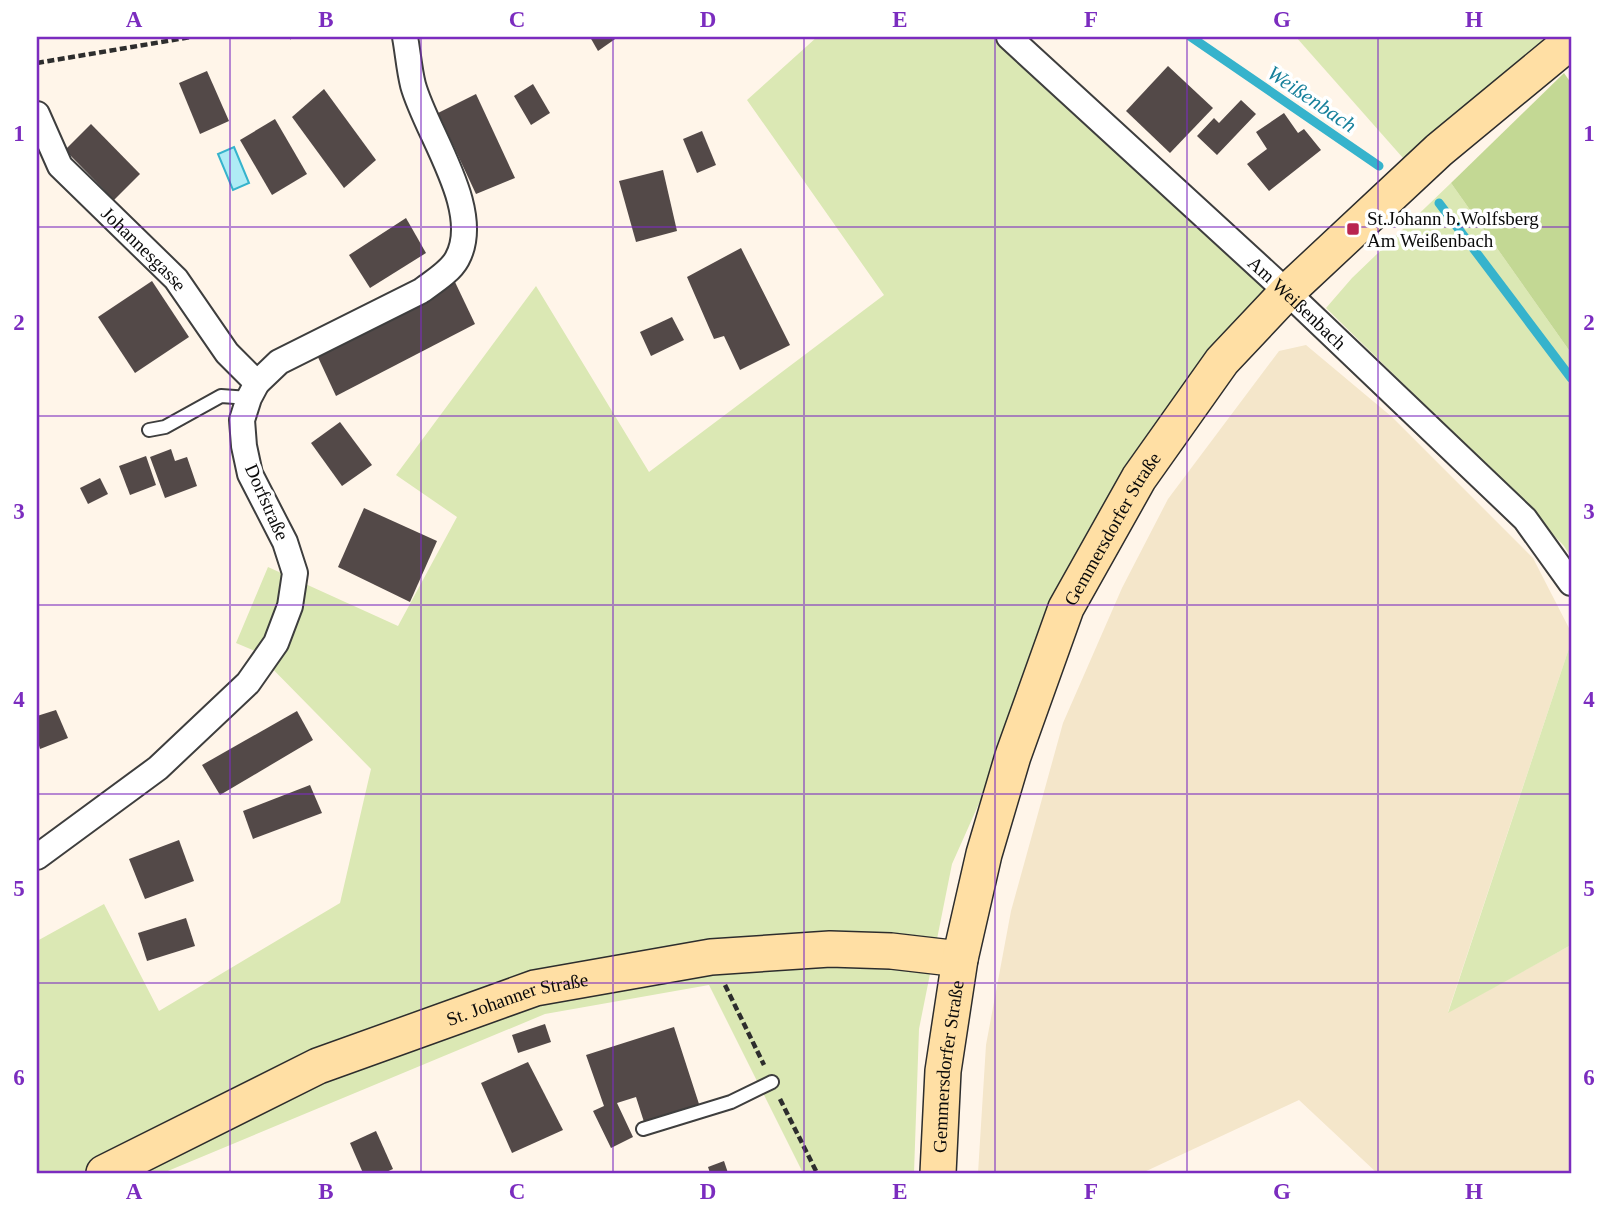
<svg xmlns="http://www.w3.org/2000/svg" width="1608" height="1210" font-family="'Times New Roman',serif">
<rect width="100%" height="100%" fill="#fff5e9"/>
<!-- farmland -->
<path fill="#f4e6ca" d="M1306,345L1392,417L1533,558L1571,632V642L1448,1012L1571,945V1173H1377L1299,1100L1142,1173H978L986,1045L1011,911L1063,723L1122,588L1168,499L1279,351Z"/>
<!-- green -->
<g fill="#dbe8b4">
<path d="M817,37H1028L1279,281L1050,627L981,799L952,864L919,1029L914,1173H803L709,985L545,1014L163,1173H37V941L104,904L159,1011L340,903L371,769L255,651L236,643L268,567L398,626L457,517L396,475L536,286L649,472L884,295L747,100Z"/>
<path d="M1296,37H1547L1403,158Z"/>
<path d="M1451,183L1571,353V557L1564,546L1469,448L1326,308L1352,278Z"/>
<path d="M1571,642V945L1448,1013Z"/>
</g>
<!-- forest -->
<path fill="#c3d894" d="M1564,73L1571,83V353L1451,183Z"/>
<!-- water -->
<path fill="#afecf5" stroke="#36b3cc" stroke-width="2" d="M234,147L249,183L233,190L218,154Z"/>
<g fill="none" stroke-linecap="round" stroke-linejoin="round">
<!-- stream -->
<g stroke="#36b3cc" stroke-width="9">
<path d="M1191,37L1379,166"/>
<path d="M1439,203L1571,378"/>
</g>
</g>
<!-- building -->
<g fill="#534948">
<path d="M590,37H618L598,51Z"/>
<path d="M1168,66L1213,108L1170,153L1126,111Z"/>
<path d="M207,71L229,121L200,134L179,83Z"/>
<path d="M533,84L550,113L531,125L514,96Z"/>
<path d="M324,89L376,160L344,188L292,117Z"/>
<path d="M476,94L515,178L476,194L438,113Z"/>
<path d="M1241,100L1256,114L1217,155L1197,136L1214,118L1219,123Z"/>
<path d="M1284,113L1298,133L1304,129L1321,150L1269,191L1247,164L1267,149L1256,132Z"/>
<path d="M275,119L307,174L272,195L240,140Z"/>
<path d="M91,124L140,174L114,200L65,150Z"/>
<path d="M702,131L716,165L697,173L683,139Z"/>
<path d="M663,170L677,231L636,242L619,181Z"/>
<path d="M406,218L426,253L370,288L349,255Z"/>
<path d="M741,248L790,345L740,370L724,336L714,339L687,277Z"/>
<path d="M152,281L189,337L135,373L98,317Z"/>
<path d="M455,282L475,324L336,396L316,353Z"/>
<path d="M672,317L684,340L651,356L640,332Z"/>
<path d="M340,422L372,465L342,486L311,443Z"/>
<path d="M171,449L175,461L187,457L197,486L165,498L150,457Z"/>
<path d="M146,456L156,485L130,495L119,466Z"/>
<path d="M100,478L108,494L88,504L80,488Z"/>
<path d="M364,508L437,541L410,602L338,567Z"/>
<path d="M56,710L68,738L40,749L37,739V716Z"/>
<path d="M297,711L313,740L220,795L202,765Z"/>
<path d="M310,785L322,813L253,839L243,811Z"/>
<path d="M179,840L194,881L145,899L129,859Z"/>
<path d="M186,918L195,946L147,961L138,933Z"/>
<path d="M545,1024L551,1042L518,1053L512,1035Z"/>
<path d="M674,1027L699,1104L644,1122L636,1097L617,1103L633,1137L611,1148L593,1111L604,1106L586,1055Z"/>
<path d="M528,1062L563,1130L512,1153L481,1083Z"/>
<path d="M376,1131L393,1169L384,1173H363L350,1143Z"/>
<path d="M724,1161L728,1173H710L708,1167Z"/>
</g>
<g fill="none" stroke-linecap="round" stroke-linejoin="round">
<!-- lane casing -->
<g stroke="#3e3e3e" stroke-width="16">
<g id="lane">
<path d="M149,430L165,427L221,396L249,398"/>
<path d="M643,1129L731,1102L772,1082"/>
</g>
</g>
<!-- street casing -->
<g stroke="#3e3e3e" stroke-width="28">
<g id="street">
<path id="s1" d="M1009,37L1287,292L1525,519L1571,583"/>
<path id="s2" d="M37,114L60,166L176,279L227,353L257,383"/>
<path d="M37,857L158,768L248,683L276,643L290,606L295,573L285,542L250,474L244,446L242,420L249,398L257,383L279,362L421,291C433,282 450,272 457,259C484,210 426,133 413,85C409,69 408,53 405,37"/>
</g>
</g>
<!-- secondary casing -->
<g stroke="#2d2d2d" stroke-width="38">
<g id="secondary">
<path id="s3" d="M104,1173L318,1066L535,988L711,957L830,949L891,951L960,959"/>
<path id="s4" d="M938,1173L943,1071L960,959L984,854L1013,756L1066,608L1139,478L1222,361L1287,292L1439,150L1571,41"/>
</g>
</g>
<!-- path -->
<g stroke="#2d2d2d" stroke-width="4.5" stroke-dasharray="7 3.5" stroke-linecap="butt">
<path d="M290,37H291"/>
<path d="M37,63L191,37"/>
<path d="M725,985L764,1065"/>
<path d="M780,1099L817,1173"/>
</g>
<!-- lane -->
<use href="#lane" stroke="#fff" stroke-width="12"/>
<!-- street -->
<use href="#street" stroke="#fff" stroke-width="24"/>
<!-- secondary -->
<use href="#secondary" stroke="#ffdfa4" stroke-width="35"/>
</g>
<!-- grid -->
<path fill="none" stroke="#7b2cbf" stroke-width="2" stroke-opacity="0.55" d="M230,37V1173M421,37V1173M613,37V1173M804,37V1173M995,37V1173M1187,37V1173M1378,37V1173M37,227H1571M37,416H1571M37,605H1571M37,794H1571M37,983H1571"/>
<!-- markers -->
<rect fill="#b9254f" stroke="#fff" stroke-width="2.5" x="1346" y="222" width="14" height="14" rx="3.5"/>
<g text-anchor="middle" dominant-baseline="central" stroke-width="7" stroke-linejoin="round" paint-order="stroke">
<!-- poi labels -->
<g font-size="19" fill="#0b0b0b" stroke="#fff" text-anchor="start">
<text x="1367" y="218">St.Johann b.Wolfsberg<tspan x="1367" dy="22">Am Weißenbach</tspan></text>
</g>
<!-- street labels -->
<g font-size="19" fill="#0b0b0b" stroke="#fff">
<text stroke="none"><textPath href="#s2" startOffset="175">Johannesgasse</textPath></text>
<text stroke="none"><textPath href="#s1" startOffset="392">Am Weißenbach</textPath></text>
<text transform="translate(267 502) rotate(66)">Dorfstraße</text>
<text stroke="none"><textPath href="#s4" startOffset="674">Gemmersdorfer Straße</textPath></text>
<text stroke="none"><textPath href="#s3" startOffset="450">St. Johanner Straße</textPath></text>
<text stroke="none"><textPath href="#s4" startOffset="107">Gemmersdorfer Straße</textPath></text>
</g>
<!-- water labels -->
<g font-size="21" font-style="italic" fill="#16809b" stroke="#fff">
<text transform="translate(1312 99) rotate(34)">Weißenbach</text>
</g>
</g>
<!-- border -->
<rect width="1608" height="1210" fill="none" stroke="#ffffff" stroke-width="77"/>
<rect x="38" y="38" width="1532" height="1134" fill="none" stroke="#7b2cbf" stroke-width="2.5"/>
<g font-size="23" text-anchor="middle" font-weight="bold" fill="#7b2cbf">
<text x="134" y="27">A</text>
<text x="326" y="27">B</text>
<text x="517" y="27">C</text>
<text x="708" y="27">D</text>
<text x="900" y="27">E</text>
<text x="1091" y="27">F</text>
<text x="1282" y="27">G</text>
<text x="1474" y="27">H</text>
<text x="19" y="141">1</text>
<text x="1589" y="141">1</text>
<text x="19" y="330">2</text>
<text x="1589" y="330">2</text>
<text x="19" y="519">3</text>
<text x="1589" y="519">3</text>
<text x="19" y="707">4</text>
<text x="1589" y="707">4</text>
<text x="19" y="896">5</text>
<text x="1589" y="896">5</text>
<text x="19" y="1085">6</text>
<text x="1589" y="1085">6</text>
<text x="134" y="1199">A</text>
<text x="326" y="1199">B</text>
<text x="517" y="1199">C</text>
<text x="708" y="1199">D</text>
<text x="900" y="1199">E</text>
<text x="1091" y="1199">F</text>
<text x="1282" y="1199">G</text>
<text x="1474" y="1199">H</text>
</g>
</svg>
